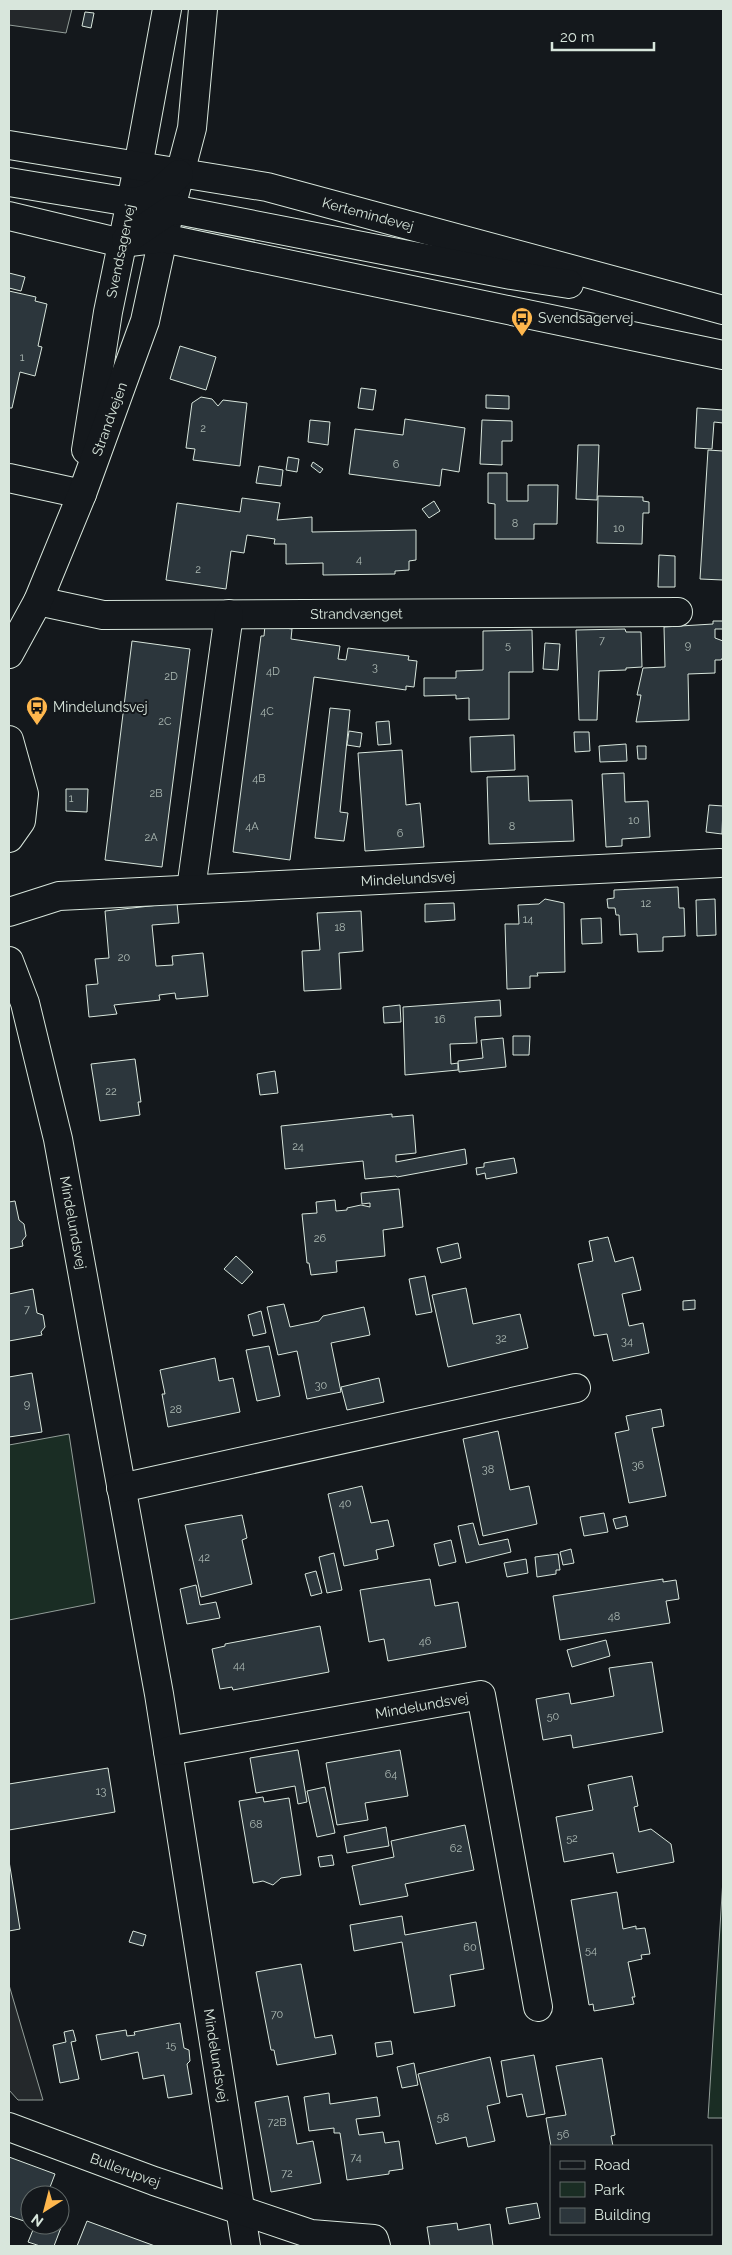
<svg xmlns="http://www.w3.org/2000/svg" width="732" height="2255" font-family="Raleway,sans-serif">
<rect width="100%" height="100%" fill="#14181c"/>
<!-- green -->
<g fill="#1a2d24" stroke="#939e99">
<path d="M69,1434L95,1603L9,1620V1445Z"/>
<path d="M723,1879V2118H708Z"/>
</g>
<!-- parking -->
<g fill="#24282b" stroke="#939e99">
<path d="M9,9H72L66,33L9,25Z"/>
<path d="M9,1985L43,2100H18L9,2090Z"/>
</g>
<!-- building -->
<g fill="#2c363c" stroke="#d8e6dc">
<path d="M85,12L94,13L91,28L82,26Z"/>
<path d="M9,273L25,277L21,291L9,288Z"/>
<path d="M9,291L36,297L35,301L47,304L38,346L42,347L35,376L20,372L12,408H9Z"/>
<path d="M180,346L216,357L206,390L170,379Z"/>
<path d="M361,388L376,390L373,410L358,408Z"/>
<path d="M486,395L509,396V409L486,408Z"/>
<path d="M201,397L212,399L218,406L223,400L247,403L240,466L193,460L195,449L186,448L192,403Z"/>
<path d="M697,408L723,410V423L714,422L712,449L695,448Z"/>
<path d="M405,419L465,428L459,472L442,469L440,486L349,474L355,429L403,435Z"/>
<path d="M310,420L330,422L328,445L308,442Z"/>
<path d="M482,420L512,421V441H502V465L480,464Z"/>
<path d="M578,445H599L597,500L576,499Z"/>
<path d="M708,450L723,451V580L700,579Z"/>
<path d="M288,457L299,459L297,472L286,470Z"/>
<path d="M313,462L323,469L320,473L311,466Z"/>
<path d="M259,466L283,470L281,486L256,483Z"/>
<path d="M488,473H507V501H528V485H558L557,524H534V539H495V504L488,503Z"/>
<path d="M598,496L643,497V501L649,502V513H643L642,544L597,543Z"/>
<path d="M242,498L280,503L277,520L312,517V532L416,530V560L409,561V570L395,571V574L323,575V563L286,564V544H274L275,539L247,535L244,553L231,551L226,589L166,580L177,503L240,512Z"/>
<path d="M434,501L440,511L429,518L422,509Z"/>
<path d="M659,555L675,556V587H658Z"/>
<path d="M713,621H723V629H715V638L723,641V657L721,660H715V673L688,674L689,720L636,722L641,695H637L643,668L665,667L664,627L713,624Z"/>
<path d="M265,625L292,629L291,639L340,646L338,659L346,660L348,648L409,656L408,660L417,661L414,687L406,686V690L314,677L290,860L233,852L261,636H264Z"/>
<path d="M625,629L626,632H641L642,667L626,668V670L599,671L597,720H579L576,630Z"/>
<path d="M532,630L533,672H509V719L469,720V698L456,699V695L424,696V678H456V671L483,670V631Z"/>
<path d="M132,641L190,649L162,867L105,860Z"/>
<path d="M545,643L560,644L558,670L543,669Z"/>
<path d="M330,708L350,710L340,812L348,813L344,841L315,838Z"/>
<path d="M389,721L391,744L378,745L376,722Z"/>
<path d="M349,731L362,733L360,747L347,745Z"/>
<path d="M574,732H589L590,751L575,752Z"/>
<path d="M514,735L515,770L471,772L470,737Z"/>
<path d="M626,744L627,761L600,762L599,746Z"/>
<path d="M637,746H646V759H638Z"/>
<path d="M402,750L406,805L420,803L424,847L365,851L358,753Z"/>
<path d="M624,773L625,802L648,801L650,837L622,839V846L606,847L602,774Z"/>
<path d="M528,776L529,801L572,800L574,841L489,844L487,777Z"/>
<path d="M66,789H88L87,812L66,811Z"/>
<path d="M709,805L723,806L722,834L706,832Z"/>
<path d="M678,887L679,908H684L685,936L663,937V951L638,952L637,934L620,935L619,915H616L615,908H608L607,899L614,898V890Z"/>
<path d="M545,899L564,903L565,972L537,973L538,976H530V988L507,989L505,924H519L518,905L539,904Z"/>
<path d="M715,899L716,935L697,936L696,900Z"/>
<path d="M177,903L179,923L152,925L156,966L173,965L172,956L203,953L208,996L176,999L175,993L159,995L160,1000L114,1005L117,1014L89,1017L86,985L98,984L95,959L109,958L105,911Z"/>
<path d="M454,903L455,920L425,922V904Z"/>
<path d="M361,911L363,951L339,953L341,989L304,991L302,951L320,950L317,913Z"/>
<path d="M601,918L602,943L582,944L581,919Z"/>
<path d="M500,1000L501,1016L475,1017L477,1043L450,1044L451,1064L458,1063V1070L405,1075L403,1007Z"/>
<path d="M400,1005L401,1022L384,1023L383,1007Z"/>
<path d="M513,1036H530L529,1055H513Z"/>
<path d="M503,1038L506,1067L459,1072L458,1061L483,1058L481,1040Z"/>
<path d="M135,1059L141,1102H138L140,1115L100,1121L91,1064Z"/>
<path d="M275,1071L278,1093L260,1095L257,1074Z"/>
<path d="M392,1114V1117L413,1115L416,1153L396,1155V1162L465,1149L467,1164L397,1177L396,1176L365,1179L363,1161L285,1169L281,1126Z"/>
<path d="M514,1158L517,1173L486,1179L485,1173L477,1175L476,1168L484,1167V1163Z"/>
<path d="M399,1189L403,1227L383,1230L385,1256L336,1261L337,1272L311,1275L309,1263H307L302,1214L317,1213L316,1202L335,1200L336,1211L347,1210V1208L361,1205L370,1207V1203L362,1204L361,1193Z"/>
<path d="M15,1201L19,1220L24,1224L26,1236L22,1241L23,1246L9,1249V1202Z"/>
<path d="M608,1237L615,1262L633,1257L641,1290L622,1294L629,1326L643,1323L649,1353L613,1361L607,1334L594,1336L578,1264L593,1261L589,1241Z"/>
<path d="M458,1243L461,1258L441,1263L437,1248Z"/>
<path d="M236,1256L253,1272L242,1284L224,1269Z"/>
<path d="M425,1276L432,1312L416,1315L409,1279Z"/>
<path d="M466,1288L473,1324L520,1314L528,1348L448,1367L432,1295Z"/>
<path d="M33,1289L37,1313L43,1315L45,1327L41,1332L42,1335L9,1341V1294Z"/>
<path d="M695,1300V1309L683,1310V1301Z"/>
<path d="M284,1304L290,1327L319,1321L323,1316L364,1307L370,1335L331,1343L341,1392L307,1399L297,1351L278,1355L267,1307Z"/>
<path d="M261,1311L266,1333L253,1336L248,1315Z"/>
<path d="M269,1346L280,1396L257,1401L246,1350Z"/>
<path d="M215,1358L219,1381L233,1378L240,1412L168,1427L162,1394H165L160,1370Z"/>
<path d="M32,1373L42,1432L9,1437V1377Z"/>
<path d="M379,1378L384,1402L347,1410L341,1387Z"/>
<path d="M661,1409L664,1426L652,1428L666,1496L629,1503L615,1433L629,1430L626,1416Z"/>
<path d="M498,1431L510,1490L529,1486L537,1524L483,1536L463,1439Z"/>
<path d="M362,1486L371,1523L388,1520L394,1546L376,1550L378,1559L344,1566L328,1494Z"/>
<path d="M604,1513L608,1532L584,1536L580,1517Z"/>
<path d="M242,1515L247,1538L242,1540L252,1584L201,1597L185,1525Z"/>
<path d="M626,1516L628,1526L616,1529L613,1519Z"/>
<path d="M473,1523L479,1545L508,1539L511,1552L466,1563L458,1526Z"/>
<path d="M451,1540L456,1562L439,1566L434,1544Z"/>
<path d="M571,1549L574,1563L563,1565L560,1552Z"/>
<path d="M334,1553L342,1590L327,1593L319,1557Z"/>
<path d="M558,1554L560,1570H556V1574L537,1577L535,1557Z"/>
<path d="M526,1559L528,1573L507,1577L504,1563Z"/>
<path d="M316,1571L322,1593L311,1596L305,1574Z"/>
<path d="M430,1579L435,1606L458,1602L466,1647L388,1661L384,1639L369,1642L360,1590Z"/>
<path d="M663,1579V1582L676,1580L679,1599L666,1601L670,1623L560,1640L553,1596Z"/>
<path d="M196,1585L200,1605L216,1602L220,1618L187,1624L180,1589Z"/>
<path d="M320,1626L329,1672L233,1690L232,1687L220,1689L212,1649L225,1646V1644Z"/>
<path d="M606,1640L610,1656L572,1667L567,1650Z"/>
<path d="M652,1662L663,1732L573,1748L571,1735L543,1740L536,1699L569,1693L571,1704L614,1696L609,1668Z"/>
<path d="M298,1750L307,1802L298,1804L295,1786L256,1793L250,1758Z"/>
<path d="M400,1750L408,1796L365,1803L368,1820L337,1825L326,1763Z"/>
<path d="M108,1768L115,1812L9,1830V1784Z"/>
<path d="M632,1776L638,1806L634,1807L639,1832L651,1829L671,1844L674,1862L617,1873L613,1853L564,1862L556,1817L593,1810L588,1785Z"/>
<path d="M325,1787L335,1833L317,1837L307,1791Z"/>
<path d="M263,1797L264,1802L289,1798L301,1875L281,1878L273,1885L263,1881L253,1883L239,1801Z"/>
<path d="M465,1825L474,1870L405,1884L408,1896L360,1905L352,1866L394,1857L391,1841Z"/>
<path d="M386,1827L389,1846L347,1853L344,1836Z"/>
<path d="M332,1855L334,1865L320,1867L318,1857Z"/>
<path d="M9,1861L20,1929L9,1931Z"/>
<path d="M617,1892L623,1929L636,1926V1929L645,1928L650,1954L641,1955L642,1959L628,1962L635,1997H632L634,2004L594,2011L593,2004L589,2005L571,1900Z"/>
<path d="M402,1916L405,1935L476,1922L484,1969L450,1975L455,2006L414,2013L402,1942L354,1951L350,1925Z"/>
<path d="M133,1931L146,1935L143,1946L129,1942Z"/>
<path d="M301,1964L315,2038L332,2035L336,2054L277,2065L274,2050H271L256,1972Z"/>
<path d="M180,2023L184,2048L189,2050L190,2061L187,2064L192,2094L168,2098L164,2075L143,2079L138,2052L101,2060L96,2035L126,2030L127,2036L135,2035L134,2032Z"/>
<path d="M73,2030L76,2041L71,2042L79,2079L60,2083L53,2045L66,2042L64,2032Z"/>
<path d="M391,2041L393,2054L377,2057L375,2043Z"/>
<path d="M534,2055L545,2114L527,2117L522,2094L507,2097L501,2061Z"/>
<path d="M490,2057L500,2103L487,2106L495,2141L468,2147L466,2137L436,2144L418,2074Z"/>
<path d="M602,2058L615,2135L611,2136L613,2146H551L546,2118L566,2115L556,2066Z"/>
<path d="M414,2063L418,2085L402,2088L397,2067Z"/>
<path d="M329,2093L330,2104L377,2097L380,2116L356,2119L359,2135L383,2132L385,2143L399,2141L403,2169L389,2171V2174L347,2180L340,2133H334V2128L309,2131L304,2097Z"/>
<path d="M288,2096L297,2144L313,2141L321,2183L271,2192L255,2102Z"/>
<path d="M9,2157L55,2174L47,2195H30V2223L9,2216Z"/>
<path d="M537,2203L540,2218L509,2224L506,2208Z"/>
<path d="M60,2206L68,2209L54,2246H40L28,2242L35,2225H60Z"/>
<path d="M87,2221L155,2246H77Z"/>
<path d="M457,2223L458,2230L490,2224L493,2246H430L427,2227Z"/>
</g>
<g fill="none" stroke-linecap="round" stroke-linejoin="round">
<!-- minor casing -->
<g stroke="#d8e6dc" stroke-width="30">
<g id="minor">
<path id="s1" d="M86,450L108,312L138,167L167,9"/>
<path d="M9,478L82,494"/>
<path id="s2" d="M38,601L103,615L678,612"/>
<path id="s3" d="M9,654L38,601L82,494L145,321L163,238L192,128L203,9"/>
<path d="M9,740L24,794L21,821L9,838"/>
<path d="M191,889L229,614"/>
<path id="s4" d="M9,912L59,896L720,863"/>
<path id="s5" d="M9,961L25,1003L58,1139L159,1694L246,2246"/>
<path d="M121,1488L576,1388"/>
<path id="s6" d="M168,1751L481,1695L538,2007"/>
<path id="s7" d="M9,2127L154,2181L311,2234L374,2239L376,2246"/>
</g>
</g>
<!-- major casing -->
<g stroke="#d8e6dc" stroke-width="30">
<g id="major">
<path id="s8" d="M9,145L267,187L723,310"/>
<path d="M9,182L130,202C152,201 164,188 179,174"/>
<path d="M9,216L122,243L163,238L723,355"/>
<path d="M126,240L172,209L511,275L569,284"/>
</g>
</g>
<!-- minor -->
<use href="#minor" stroke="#14181c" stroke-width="28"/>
<!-- major -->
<use href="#major" stroke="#14181c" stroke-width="28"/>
</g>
<!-- icons -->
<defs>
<g id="bus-pin" transform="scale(1.125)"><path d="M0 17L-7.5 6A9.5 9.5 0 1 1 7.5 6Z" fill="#ffb74d" stroke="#14181c"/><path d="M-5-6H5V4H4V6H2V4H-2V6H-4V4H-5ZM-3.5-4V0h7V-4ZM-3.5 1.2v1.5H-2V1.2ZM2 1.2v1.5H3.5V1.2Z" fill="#111"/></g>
</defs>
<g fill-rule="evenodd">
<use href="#bus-pin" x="522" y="318"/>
<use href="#bus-pin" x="37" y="707"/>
</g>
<g text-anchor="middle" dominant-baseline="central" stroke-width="4" stroke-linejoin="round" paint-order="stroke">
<!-- number labels -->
<g font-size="11" fill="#adbab4">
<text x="22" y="357">1</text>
<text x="203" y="428">2</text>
<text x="396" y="464">6</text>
<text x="515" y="523">8</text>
<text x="619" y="528">10</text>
<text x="359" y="559">4</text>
<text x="198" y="569">2</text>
<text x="602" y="640">7</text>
<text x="508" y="645">5</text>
<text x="688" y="645">9</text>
<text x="375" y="667">3</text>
<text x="273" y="671">4D</text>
<text x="171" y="676">2D</text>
<text x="267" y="711">4C</text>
<text x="165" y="721">2C</text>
<text x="259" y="778">4B</text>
<text x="156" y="793">2B</text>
<text x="71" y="798">1</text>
<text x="634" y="820">10</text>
<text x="252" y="826">4A</text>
<text x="512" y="826">8</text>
<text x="400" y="833">6</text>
<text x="151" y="837">2A</text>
<text x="646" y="903">12</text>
<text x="528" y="919">14</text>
<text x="340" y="927">18</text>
<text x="124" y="957">20</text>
<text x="440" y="1019">16</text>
<text x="111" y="1091">22</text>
<text x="298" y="1146">24</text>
<text x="320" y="1238">26</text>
<text x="27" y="1309">7</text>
<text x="501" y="1338">32</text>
<text x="627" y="1341">34</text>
<text x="321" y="1385">30</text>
<text x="27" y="1404">9</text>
<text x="176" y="1409">28</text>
<text x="638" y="1465">36</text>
<text x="488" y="1469">38</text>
<text x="345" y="1503">40</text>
<text x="204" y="1557">42</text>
<text x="614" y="1616">48</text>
<text x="425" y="1641">46</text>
<text x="239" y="1665">44</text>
<text x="553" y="1716">50</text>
<text x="391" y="1774">64</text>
<text x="101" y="1791">13</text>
<text x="256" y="1824">68</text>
<text x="572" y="1838">52</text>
<text x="456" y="1848">62</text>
<text x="470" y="1947">60</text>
<text x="591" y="1950">54</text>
<text x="277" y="2014">70</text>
<text x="171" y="2045">15</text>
<text x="443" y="2117">58</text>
<text x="277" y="2122">72B</text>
<text x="563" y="2134">56</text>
<text x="356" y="2157">74</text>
<text x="287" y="2173">72</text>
</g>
<!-- street labels -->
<g font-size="14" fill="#d8e6dc" stroke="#14181c">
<text stroke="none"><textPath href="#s8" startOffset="366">Kertemindevej</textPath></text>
<text stroke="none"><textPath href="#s1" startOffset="202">Svendsagervej</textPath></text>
<text stroke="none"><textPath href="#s3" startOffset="256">Strandvejen</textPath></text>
<text stroke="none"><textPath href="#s2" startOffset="320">Strandvænget</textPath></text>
<text stroke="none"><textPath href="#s4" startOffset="402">Mindelundsvej</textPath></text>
<text stroke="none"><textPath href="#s5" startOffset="270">Mindelundsvej</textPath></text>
<text stroke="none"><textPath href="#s6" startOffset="258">Mindelundsvej</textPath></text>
<text stroke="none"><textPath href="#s5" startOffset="1115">Mindelundsvej</textPath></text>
<text stroke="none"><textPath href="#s7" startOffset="124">Bullerupvej</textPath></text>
</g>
<!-- poi labels -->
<g font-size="14" fill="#d8e6dc" stroke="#14181c" text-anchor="start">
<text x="538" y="318">Svendsagervej</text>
<text x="53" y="707">Mindelundsvej</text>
</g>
</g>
<!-- border -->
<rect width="732" height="2255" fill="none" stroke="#d8e6dc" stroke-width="20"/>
<!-- legend -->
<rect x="550" y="2145" width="162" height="90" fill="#14181c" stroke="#626a69"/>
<rect x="560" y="2161" width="25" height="8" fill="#14181c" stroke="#626a69"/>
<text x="594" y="2170" font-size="15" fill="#d8e6dc">Road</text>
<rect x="560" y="2182" width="25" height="15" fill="#1a2d24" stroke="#626a69"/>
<text x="594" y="2195" font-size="15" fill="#d8e6dc">Park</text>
<rect x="560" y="2208" width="25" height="15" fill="#2c363c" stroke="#626a69"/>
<text x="594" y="2220" font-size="15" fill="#d8e6dc">Building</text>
<!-- north arrow -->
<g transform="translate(45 2210) rotate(216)"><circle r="24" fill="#14181c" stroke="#626a69"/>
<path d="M0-4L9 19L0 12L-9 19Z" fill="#ffb74d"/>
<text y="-8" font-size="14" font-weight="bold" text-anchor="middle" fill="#d8e6dc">N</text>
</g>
<!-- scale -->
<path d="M552 42v8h102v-8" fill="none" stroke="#d8e6dc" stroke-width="2.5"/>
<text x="560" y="42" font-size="15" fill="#d8e6dc" stroke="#14181c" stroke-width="4" paint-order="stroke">20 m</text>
</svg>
